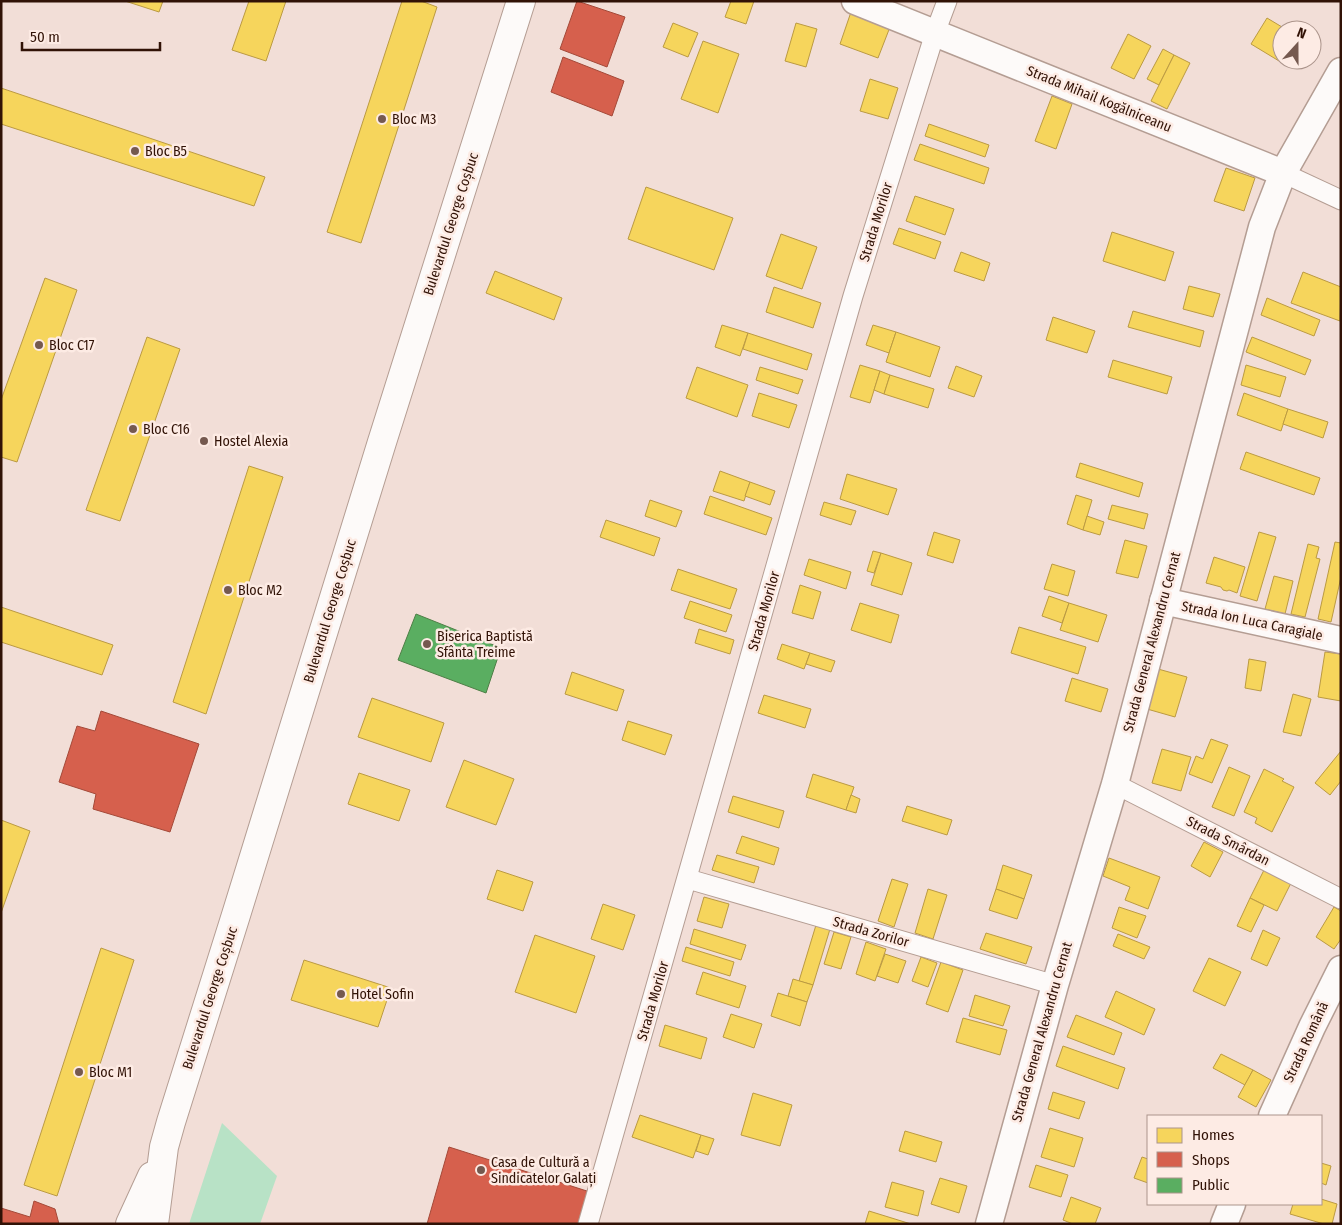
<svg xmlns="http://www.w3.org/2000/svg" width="1342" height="1225" font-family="'Fira Sans Condensed',sans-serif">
<rect width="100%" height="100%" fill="#f2ded7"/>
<!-- green -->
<path fill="#b8e2c6" d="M222,1123L277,1176L260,1224H189Z"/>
<!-- homes -->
<g fill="#f6d55c" stroke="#bb9a42">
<path d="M125,1H163L159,12Z"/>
<path d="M249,1H286L266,61L232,50Z"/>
<path d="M402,1H421L437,7L361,243L327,232Z"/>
<path d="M731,1H754L746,24L725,17Z"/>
<path d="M851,12L890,27L878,58L840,44Z"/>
<path d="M1267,18L1287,30H1282V60H1286L1284,64L1251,44Z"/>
<path d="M673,23L698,33L688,57L663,47Z"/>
<path d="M796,23L817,29L806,67L785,61Z"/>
<path d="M1128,34L1151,46L1134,79L1111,68Z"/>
<path d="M703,41L739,54L718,113L681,99Z"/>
<path d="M1163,49L1174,55L1159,85L1147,79Z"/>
<path d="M1174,55L1190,63L1167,109L1151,101Z"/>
<path d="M870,79L898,88L888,119L860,111Z"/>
<path d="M1,88L265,177L254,206L1,124Z"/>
<path d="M1052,96L1072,104L1056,149L1035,141Z"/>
<path d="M929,124L989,145L985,157L925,136Z"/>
<path d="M920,144L989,168L984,184L914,160Z"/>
<path d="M1226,168L1255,178L1244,211L1214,201Z"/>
<path d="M646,187L733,218L714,270L628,239Z"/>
<path d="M915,196L954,209L945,235L906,221Z"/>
<path d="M899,228L941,242L935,259L893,244Z"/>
<path d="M1112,232L1174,252L1165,281L1103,261Z"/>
<path d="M781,234L817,247L802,289L766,276Z"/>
<path d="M961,252L990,263L984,281L954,271Z"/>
<path d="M495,271L562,298L554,320L486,293Z"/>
<path d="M1303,272L1341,287L1340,321L1291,303Z"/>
<path d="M45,278L77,290L17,462L1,457V400Z"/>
<path d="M1189,286L1220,294L1213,317L1183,309Z"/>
<path d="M774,287L821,303L813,328L766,312Z"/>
<path d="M1267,298L1320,320L1314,336L1261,315Z"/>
<path d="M1133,311L1204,331L1200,347L1128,327Z"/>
<path d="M1053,317L1095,331L1087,353L1046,340Z"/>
<path d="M722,325L748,333L740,356L715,347Z"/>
<path d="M873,325L896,332L889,353L866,345Z"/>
<path d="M896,332L940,347L930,377L886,362Z"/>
<path d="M748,333L812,354L807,370L743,349Z"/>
<path d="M147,337L180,349L120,521L86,510Z"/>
<path d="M1252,337L1311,360L1305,375L1246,352Z"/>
<path d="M1113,360L1172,377L1167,394L1108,377Z"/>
<path d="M860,365L880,371L870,403L850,397Z"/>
<path d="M1246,365L1286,377L1280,397L1241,385Z"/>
<path d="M956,366L982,376L974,397L948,388Z"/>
<path d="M697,367L748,385L737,417L686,398Z"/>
<path d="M760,367L803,380L798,394L756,380Z"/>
<path d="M880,371L890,375L884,394L874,390Z"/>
<path d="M890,375L934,389L928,408L884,394Z"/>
<path d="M759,393L797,405L789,428L752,416Z"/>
<path d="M1244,393L1288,409L1281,431L1237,415Z"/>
<path d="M1288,409L1328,422L1323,438L1283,424Z"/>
<path d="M1246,452L1320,478L1314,495L1240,469Z"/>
<path d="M1080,463L1143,483L1139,497L1076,477Z"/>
<path d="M249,466L283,477L206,714L173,702Z"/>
<path d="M720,471L750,482L744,501L713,491Z"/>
<path d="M847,474L897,489L888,515L840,499Z"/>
<path d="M750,482L775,491L770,505L745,496Z"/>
<path d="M1076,495L1092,500L1083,530L1067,524Z"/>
<path d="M710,496L772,518L766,535L704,514Z"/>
<path d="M650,500L682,511L676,527L645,516Z"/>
<path d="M824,502L856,511L851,525L820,515Z"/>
<path d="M1112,505L1148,514L1144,529L1108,519Z"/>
<path d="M1087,516L1104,522L1100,535L1083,530Z"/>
<path d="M606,520L660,538L654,556L600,537Z"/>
<path d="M934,532L960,540L953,563L927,555Z"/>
<path d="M1259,532L1276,537L1257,601L1240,596Z"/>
<path d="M1125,540L1147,546L1138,578L1116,573Z"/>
<path d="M1335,542L1341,543V577L1331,622L1318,619Z"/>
<path d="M1308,544L1319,547L1316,558L1320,559L1305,617L1291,614Z"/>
<path d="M873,551L881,553L874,573L867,571Z"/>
<path d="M881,553L912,563L902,595L871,585Z"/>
<path d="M1214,557L1245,567L1237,593L1229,590L1227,591L1223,590L1221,587L1206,583Z"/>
<path d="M809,559L851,572L846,589L804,575Z"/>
<path d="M1052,564L1075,571L1068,596L1044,589Z"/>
<path d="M678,569L737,589L730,609L671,590Z"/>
<path d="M1274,576L1293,581L1285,614L1265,609Z"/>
<path d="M800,585L821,592L813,619L792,613Z"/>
<path d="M1049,596L1069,603L1062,623L1042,616Z"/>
<path d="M690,601L732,615L726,632L684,618Z"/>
<path d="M860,603L899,615L891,643L851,630Z"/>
<path d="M1069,603L1107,615L1098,642L1060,630Z"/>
<path d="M1,607L113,645L102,675L1,642Z"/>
<path d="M1019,627L1086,647L1078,674L1011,653Z"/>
<path d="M699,629L734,640L730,654L695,643Z"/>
<path d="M782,644L810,653L804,669L777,659Z"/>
<path d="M1325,652L1341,654V701L1318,697Z"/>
<path d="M810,653L835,661L831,672L806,664Z"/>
<path d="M1249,659L1266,662L1261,691L1245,688Z"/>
<path d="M1158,669L1187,677L1175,717L1147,709Z"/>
<path d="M572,672L624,690L617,711L565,694Z"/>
<path d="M1072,678L1108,689L1101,712L1065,701Z"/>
<path d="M1293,694L1311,699L1301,736L1283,732Z"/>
<path d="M764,695L811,709L805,728L758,713Z"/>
<path d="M372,698L444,723L431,762L358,737Z"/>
<path d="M628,721L672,735L665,755L622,740Z"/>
<path d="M1211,739L1228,745L1212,783L1189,774L1196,756L1203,759Z"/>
<path d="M1162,749L1191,757L1181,791L1152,783Z"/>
<path d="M1341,751V781L1330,795L1315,783Z"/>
<path d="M464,760L514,779L496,825L446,807Z"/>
<path d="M1229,767L1250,776L1234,816L1212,807Z"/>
<path d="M1264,769L1284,779L1282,781L1294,787L1272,832L1255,823L1257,818L1244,812Z"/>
<path d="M359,773L410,790L399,821L348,804Z"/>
<path d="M813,774L854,787L846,810L806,797Z"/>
<path d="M851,795L860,799L856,813L846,810Z"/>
<path d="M733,796L784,811L779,828L728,812Z"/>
<path d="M907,806L952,820L947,835L902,821Z"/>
<path d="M1,820L30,831L1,913Z"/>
<path d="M742,836L779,848L774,865L736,853Z"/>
<path d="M1204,842L1223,852L1210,877L1191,866Z"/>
<path d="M717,855L759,867L754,883L712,870Z"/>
<path d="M1109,858L1160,877L1148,909L1125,900L1130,887L1103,876Z"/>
<path d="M1003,865L1032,875L1024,899L996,889Z"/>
<path d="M1266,866L1293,879L1277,911L1250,898Z"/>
<path d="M497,870L533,882L523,911L487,899Z"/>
<path d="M892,879L908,884L894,927L878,921Z"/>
<path d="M928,889L947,895L933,939L915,933Z"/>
<path d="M996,889L1024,899L1017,919L989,910Z"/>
<path d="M704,897L729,904L722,928L697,921Z"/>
<path d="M1250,898L1264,905L1251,932L1237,926Z"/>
<path d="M603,904L635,915L623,950L591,939Z"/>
<path d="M1119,907L1146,916L1137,938L1112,928Z"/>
<path d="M1334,907L1341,911V939L1334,949L1316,937Z"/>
<path d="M816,925L830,929L813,985L799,981Z"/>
<path d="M694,929L746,945L741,960L690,944Z"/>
<path d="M1263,930L1280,938L1267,966L1251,959Z"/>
<path d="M834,932L851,937L841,969L824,964Z"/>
<path d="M986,933L1032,947L1026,964L980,949Z"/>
<path d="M1118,934L1150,947L1144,959L1113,946Z"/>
<path d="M535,935L595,956L576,1013L515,992Z"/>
<path d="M866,942L886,949L875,981L856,974Z"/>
<path d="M686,947L734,962L730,976L682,961Z"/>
<path d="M101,948L134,960L57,1196L24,1185Z"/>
<path d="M885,954L906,961L898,983L877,976Z"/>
<path d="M921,957L937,963L928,987L912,981Z"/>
<path d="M1209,958L1241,972L1225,1006L1193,991Z"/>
<path d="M304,960L391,988L378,1027L291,1000Z"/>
<path d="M941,962L963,970L948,1012L926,1004Z"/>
<path d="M703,972L746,986L739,1008L696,994Z"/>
<path d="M793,979L813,985L807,1002L788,996Z"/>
<path d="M1116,991L1155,1009L1144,1035L1105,1017Z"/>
<path d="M778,993L807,1002L800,1026L771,1016Z"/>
<path d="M975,995L1010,1006L1003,1026L969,1016Z"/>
<path d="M731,1014L762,1024L754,1048L723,1037Z"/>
<path d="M1076,1015L1122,1033L1114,1055L1067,1037Z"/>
<path d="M963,1018L1007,1030L1000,1055L956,1042Z"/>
<path d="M665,1025L707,1038L701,1059L659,1046Z"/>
<path d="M1063,1046L1125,1068L1118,1089L1056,1066Z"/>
<path d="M1221,1054L1253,1070L1245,1085L1213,1068Z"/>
<path d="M1253,1070L1271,1080L1256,1107L1238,1097Z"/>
<path d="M1053,1092L1085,1102L1079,1119L1048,1109Z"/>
<path d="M753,1093L792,1105L780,1146L741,1135Z"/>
<path d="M640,1115L701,1135L693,1158L632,1137Z"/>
<path d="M1050,1128L1083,1138L1074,1167L1041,1157Z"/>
<path d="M905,1131L942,1142L936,1162L899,1151Z"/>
<path d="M701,1135L714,1139L708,1155L696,1151Z"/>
<path d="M1142,1157L1148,1159V1183L1134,1178Z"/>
<path d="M1321,1163L1331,1166L1326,1185L1321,1183Z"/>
<path d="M1036,1165L1068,1175L1061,1197L1029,1187Z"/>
<path d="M940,1178L967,1186L959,1213L931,1204Z"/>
<path d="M892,1182L924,1191L918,1216L885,1207Z"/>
<path d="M1071,1197L1101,1208L1095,1224H1073L1063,1220Z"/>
<path d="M1321,1199L1337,1204L1332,1224H1324L1290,1214L1293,1204H1321Z"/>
<path d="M869,1211L911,1224H865Z"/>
</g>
<!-- shops -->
<g fill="#d6604d" stroke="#a44938">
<path d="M577,1L625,17L607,67L560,49Z"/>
<path d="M563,57L624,81L612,116L551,92Z"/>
<path d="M101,711L199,744L170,832L93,809L96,794L59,782L77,726L95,731Z"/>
<path d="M449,1147L590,1192L580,1224H427Z"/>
<path d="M34,1201L55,1209L59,1224H1V1208L30,1217Z"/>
</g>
<!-- public -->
<path fill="#5aae61" stroke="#4e7f46" d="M416,614L501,648L486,693L398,660Z"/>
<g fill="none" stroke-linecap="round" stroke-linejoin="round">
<!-- street casing -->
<g stroke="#b49d93" stroke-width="21">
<g id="street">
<path d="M1283,173L1341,200"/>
<path d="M1115,784L1341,899"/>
<path d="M688,879L1055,985"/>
<path d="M588,1224L853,296L935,33L947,1"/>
</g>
</g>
<!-- secondary casing -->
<g stroke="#b49d93" stroke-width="29">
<g id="secondary">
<path d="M855,1L1283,173"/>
<path d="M1163,601L1341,640"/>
<path d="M1272,1116L1312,1027L1341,969"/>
<path d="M989,1224L1055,985L1115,784L1262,227L1283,173L1341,71"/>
<path d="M1224,1224L1232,1204"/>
</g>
</g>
<!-- primary casing -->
<g stroke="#b49d93" stroke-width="30">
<g id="primary">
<path d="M130,1224L152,1176"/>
<path d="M154,1224L164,1147L171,1122L236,915L382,442L521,1"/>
</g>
</g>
<!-- street -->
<use href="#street" stroke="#fdfaf9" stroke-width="19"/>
<!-- secondary -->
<use href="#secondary" stroke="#fdfaf9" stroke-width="26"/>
<!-- primary -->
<use href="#primary" stroke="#fdfaf9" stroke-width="28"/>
</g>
<!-- markers -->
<g fill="#75594f" stroke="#fdebe4" stroke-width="2">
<circle cx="382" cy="119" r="5"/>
<circle cx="135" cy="151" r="5"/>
<circle cx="39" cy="345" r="5"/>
<circle cx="133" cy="429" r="5"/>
<circle cx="204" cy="441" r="5"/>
<circle cx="228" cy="590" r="5"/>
<circle cx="427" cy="644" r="5"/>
<circle cx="341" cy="994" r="5"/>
<circle cx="79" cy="1072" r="5"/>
<circle cx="481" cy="1170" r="5"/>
</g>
<g text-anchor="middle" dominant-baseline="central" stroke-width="5" stroke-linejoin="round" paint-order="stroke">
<!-- street labels -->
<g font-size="14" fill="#311206" stroke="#fdebe4">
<text transform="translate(1099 99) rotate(22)">Strada Mihail Kogălniceanu</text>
<text transform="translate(876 222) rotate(-73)">Strada Morilor</text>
<text transform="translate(451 224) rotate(-72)">Bulevardul George Coșbuc</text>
<text transform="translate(330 611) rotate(-73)">Bulevardul George Coșbuc</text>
<text transform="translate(764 611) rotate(-74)">Strada Morilor</text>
<text transform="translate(1252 621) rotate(12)">Strada Ion Luca Caragiale</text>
<text transform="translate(1152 642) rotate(-75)">Strada General Alexandru Cernat</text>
<text transform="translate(1228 841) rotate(27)">Strada Smârdan</text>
<text transform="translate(871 932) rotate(16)">Strada Zorilor</text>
<text transform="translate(210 998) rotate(-72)">Bulevardul George Coșbuc</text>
<text transform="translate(653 1001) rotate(-74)">Strada Morilor</text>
<text transform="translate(1042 1032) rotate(-74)">Strada General Alexandru Cernat</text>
<text transform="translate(1306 1042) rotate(-65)">Strada Română</text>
</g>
<!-- poi labels -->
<g font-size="14" fill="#311206" stroke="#fdebe4" text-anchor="start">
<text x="392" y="119">Bloc M3</text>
<text x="145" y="151">Bloc B5</text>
<text x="49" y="345">Bloc C17</text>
<text x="143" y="429">Bloc C16</text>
<text x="214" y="441">Hostel Alexia</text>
<text x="238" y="590">Bloc M2</text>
<text x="437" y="636">Biserica Baptistă<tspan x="437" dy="16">Sfânta Treime</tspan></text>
<text x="351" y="994">Hotel Sofin</text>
<text x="89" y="1072">Bloc M1</text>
<text x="491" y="1162">Casa de Cultură a<tspan x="491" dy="16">Sindicatelor Galați</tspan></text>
</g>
</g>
<!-- border -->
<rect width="1342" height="1225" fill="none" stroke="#311206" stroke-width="5"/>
<!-- legend -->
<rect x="1147" y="1115" width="175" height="90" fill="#fdebe4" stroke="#ab948b"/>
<rect x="1157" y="1128" width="25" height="15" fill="#f6d55c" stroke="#ab948b"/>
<text x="1192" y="1140" font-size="15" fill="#311206">Homes</text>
<rect x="1157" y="1152" width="25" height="15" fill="#d6604d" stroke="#ab948b"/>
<text x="1192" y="1165" font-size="15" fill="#311206">Shops</text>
<rect x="1157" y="1178" width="25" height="15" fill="#5aae61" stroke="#ab948b"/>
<text x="1192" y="1190" font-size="15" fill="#311206">Public</text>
<!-- north arrow -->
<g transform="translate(1297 45) rotate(21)"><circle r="24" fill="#fdebe4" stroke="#ab948b"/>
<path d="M0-4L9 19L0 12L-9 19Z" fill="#75594f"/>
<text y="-8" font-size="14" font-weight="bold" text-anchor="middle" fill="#311206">N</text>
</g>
<!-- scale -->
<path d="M22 42v8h138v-8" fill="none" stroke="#311206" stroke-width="2.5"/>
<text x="30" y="42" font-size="15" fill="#311206" stroke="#fdebe4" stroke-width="4" paint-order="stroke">50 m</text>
</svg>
